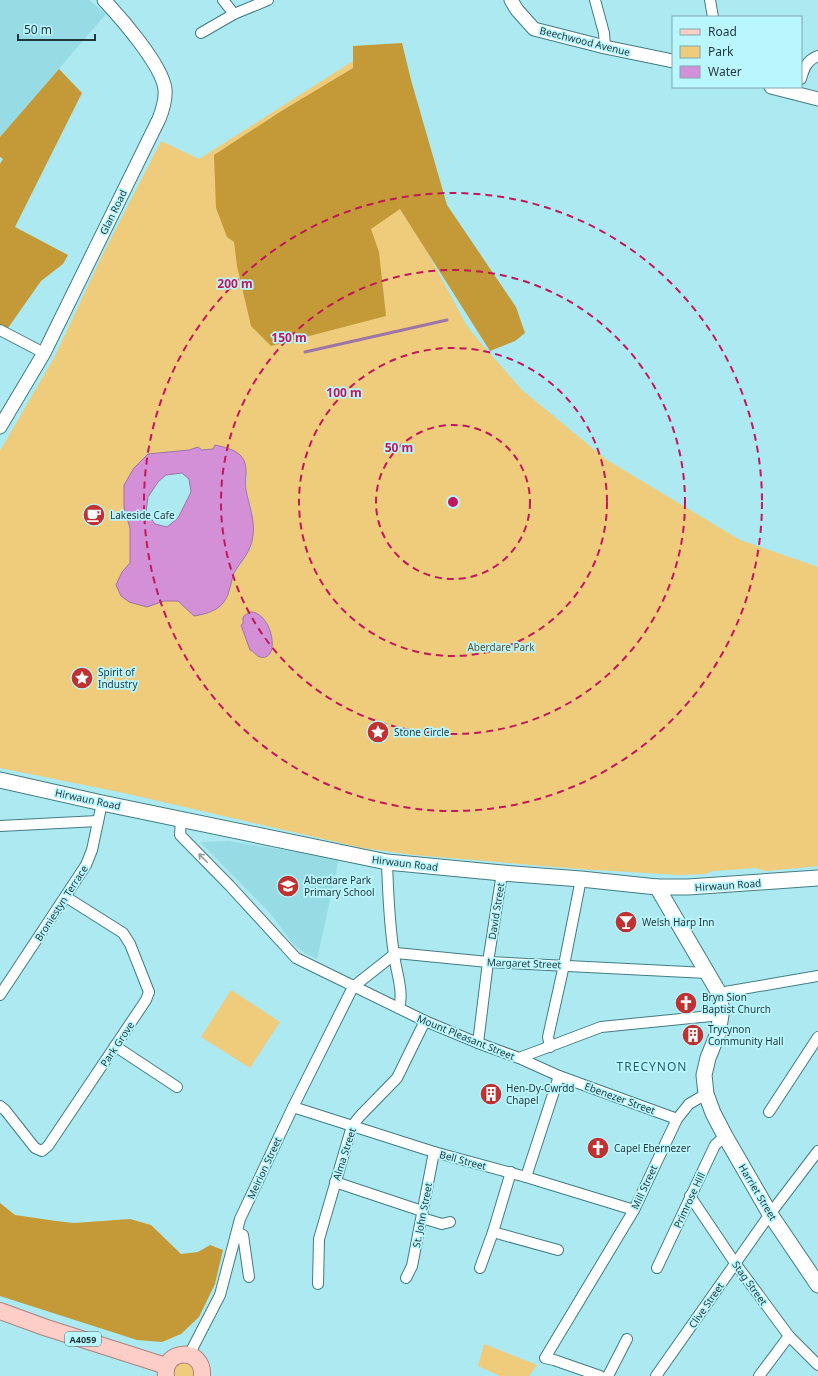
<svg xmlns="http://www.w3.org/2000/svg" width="818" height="1376" font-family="'Noto Sans',sans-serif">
<rect width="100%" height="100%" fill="#ade9f0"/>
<!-- built -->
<g fill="#97dce5">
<path d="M0,0H89L106,14L0,137Z"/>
<path d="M229,841L339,859L317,959L306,954L294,945L270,913L200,842Z"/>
</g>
<!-- green -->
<g fill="#efcb7c" fill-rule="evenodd">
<path d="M356,59L416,231L467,326L479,341L522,390L607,460L740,540L818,567V866L766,871L755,868L713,871L705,874L680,875L580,869L414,855L362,848L124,793L0,768V451L55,356L101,258L161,141L199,159ZM198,447L202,450L213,449L247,476L246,488L253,516L251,548L234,574L229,592L194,616L178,601H164L147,607L122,572L130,563V527L124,508V485L134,468L148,454L189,450Z"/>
<path d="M231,990L280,1022L250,1068L201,1037Z"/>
<path d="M484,1344L537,1365L529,1376H500L478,1366Z"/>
<path d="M181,1362H188L193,1366L194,1376H175C173,1370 176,1365 181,1362Z"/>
</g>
<!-- forest -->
<g fill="#c39a37">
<path d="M402,43L411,80L447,205L516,307L525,333L515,341L490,351L400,209L371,229L379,252L386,316L271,346L251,326L237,266L234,242L227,237L216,208L214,155L283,110L353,68V46Z"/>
<path d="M59,69L82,93L15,227L68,255L63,264L41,281L8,328L0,324V164L3,159L0,157V137Z"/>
<path d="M0,1203L15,1215L56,1221L74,1223L130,1219L151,1225L181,1254L198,1252L210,1245L223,1250L215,1284L199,1317L181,1334L162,1342L137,1340L0,1296Z"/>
</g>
<!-- water -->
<g fill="#d390d6" stroke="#9d75a7" fill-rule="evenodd">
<path d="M215,445C223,447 234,449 240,455C250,465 244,478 246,490C249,505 255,520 253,535C251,553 242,559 234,573C232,578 231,585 229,591C224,609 211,613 194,616L178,601H164L147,607L129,602L121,596L116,585L122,572L130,563V528L124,508V485L134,468L148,454L189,450L198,447L202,450L213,449ZM182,473L189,479L191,492L178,518L167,527L155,524L146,512L148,497L158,482L166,475Z"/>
<path d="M249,612C272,610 282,662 260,657C256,656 254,651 250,650L241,625L243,624V617Z"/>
</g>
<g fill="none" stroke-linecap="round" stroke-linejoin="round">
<!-- stream -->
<path stroke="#9d75a7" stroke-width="3" d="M305,352L447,320"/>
<!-- minor casing -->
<g stroke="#427c83" stroke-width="12">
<g id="minor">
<path d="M223,0L234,14"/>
<path d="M595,0L604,33L605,47"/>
<path d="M710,0L713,17"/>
<path d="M201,33L234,14L268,0"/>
<path d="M801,79C804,68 807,60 818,56"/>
<path d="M0,330L44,353"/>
<path d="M181,819L180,835L230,886L296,958L425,1021L478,1043L519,1058L601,1027L721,1015"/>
<path d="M0,826L98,821"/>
<path d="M387,862C388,893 389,923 394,954C396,972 404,991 399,1008"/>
<path d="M719,993L818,976"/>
<path d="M0,995L86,865L92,850L102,803"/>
<path d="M478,1043L488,962L502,873"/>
<path d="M115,1046L177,1087"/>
<path d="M550,1047L548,1037L564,965L581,879"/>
<path d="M519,1058L559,1076L677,1119"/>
<path d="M0,1106L5,1110L35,1148L42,1151L48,1146L146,1000L149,992L130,944L123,933L66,897"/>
<path d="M293,1107L434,1152L526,1177L634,1210"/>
<path d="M769,1112L818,1037"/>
<path d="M526,1177L559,1076"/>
<path d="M335,1182L422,1211"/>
<path d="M690,1196L735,1263L789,1336L818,1365"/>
<path d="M422,1218L442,1224L450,1222"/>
<path d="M237,1232L243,1235L249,1277"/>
<path d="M493,1232L558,1250"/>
<path d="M480,1268L493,1232L511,1172"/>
<path d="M657,1268L715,1145L725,1136"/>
<path d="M406,1278L412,1266L434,1152"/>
<path d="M318,1284L319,1239L352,1126L360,1116L397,1078L425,1021"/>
<path d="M189,1355L220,1295L240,1219L293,1107L353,987L396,953L488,962L707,973"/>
<path d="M600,1376L554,1360L545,1358L634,1210L677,1119L689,1104L706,1094"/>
<path d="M608,1376L627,1339"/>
<path d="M656,1376L770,1214L818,1151"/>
<path d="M759,1376L789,1336"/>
</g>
</g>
<!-- tertiary casing -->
<g stroke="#427c83" stroke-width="15">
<g id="tertiary">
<path d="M511,0L517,10L534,29L605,47L673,61"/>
<path d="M771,87L818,99"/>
<path d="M0,427L44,353L159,119C163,109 166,100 165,89C162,65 121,18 104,0"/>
</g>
</g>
<!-- secondary casing -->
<g stroke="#427c83" stroke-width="17">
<g id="secondary">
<path d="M0,780L102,803L387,862L502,873L581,879L657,887H688L818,878"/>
<path d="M657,887L719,993L721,1006V1015L718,1033L708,1058L704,1075L706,1094L713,1113L725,1136L770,1214L818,1285"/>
</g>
</g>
<!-- primary casing -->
<g stroke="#ae837f" stroke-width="18">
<g id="primary">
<path d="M0,1311L44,1327L166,1366"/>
<path d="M166,1376C162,1349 204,1346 202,1376"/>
</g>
</g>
<!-- minor -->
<use href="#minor" stroke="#fff" stroke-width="10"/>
<!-- tertiary -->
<use href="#tertiary" stroke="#fff" stroke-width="13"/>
<!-- secondary -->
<use href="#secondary" stroke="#fff" stroke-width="15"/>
<!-- primary -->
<use href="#primary" stroke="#fdcdc8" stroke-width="16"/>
</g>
<!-- one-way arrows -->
<defs><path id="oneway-shaft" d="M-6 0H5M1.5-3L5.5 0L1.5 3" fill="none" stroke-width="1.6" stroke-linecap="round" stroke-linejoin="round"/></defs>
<use stroke="#8f9b9c" href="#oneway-shaft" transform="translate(203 858) rotate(-135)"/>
<!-- distance rings -->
<g fill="none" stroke="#c2185b" stroke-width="2" stroke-dasharray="7 5">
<circle cx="453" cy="502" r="77"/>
<circle cx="453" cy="502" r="154"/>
<circle cx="453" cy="502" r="232"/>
<circle cx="453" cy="502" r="309"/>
</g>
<!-- icons -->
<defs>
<g id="cafe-disc" transform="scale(1.15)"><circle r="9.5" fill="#c03132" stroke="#baf6fe"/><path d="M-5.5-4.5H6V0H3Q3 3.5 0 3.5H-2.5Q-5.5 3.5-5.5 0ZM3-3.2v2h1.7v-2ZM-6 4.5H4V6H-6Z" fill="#fff"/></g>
<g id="sight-disc" transform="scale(1.15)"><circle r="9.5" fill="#c03132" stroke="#baf6fe"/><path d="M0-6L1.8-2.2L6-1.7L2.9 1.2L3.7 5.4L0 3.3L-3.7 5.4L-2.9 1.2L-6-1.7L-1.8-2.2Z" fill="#fff"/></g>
<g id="school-disc" transform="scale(1.15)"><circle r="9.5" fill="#c03132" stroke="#baf6fe"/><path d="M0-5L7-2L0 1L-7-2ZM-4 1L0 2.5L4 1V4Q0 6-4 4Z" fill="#fff"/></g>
<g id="bar-disc" transform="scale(1.15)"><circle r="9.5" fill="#c03132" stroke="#baf6fe"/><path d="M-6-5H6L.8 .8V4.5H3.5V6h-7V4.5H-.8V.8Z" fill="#fff"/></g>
<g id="church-disc" transform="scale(1.15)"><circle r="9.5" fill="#c03132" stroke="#baf6fe"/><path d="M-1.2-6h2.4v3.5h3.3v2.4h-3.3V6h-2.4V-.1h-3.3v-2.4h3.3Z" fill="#fff"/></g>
<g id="building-disc" transform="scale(1.15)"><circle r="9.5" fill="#c03132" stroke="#baf6fe"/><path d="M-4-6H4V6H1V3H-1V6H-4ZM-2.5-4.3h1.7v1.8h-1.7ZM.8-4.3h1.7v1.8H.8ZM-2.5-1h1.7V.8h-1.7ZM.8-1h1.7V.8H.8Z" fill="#fff"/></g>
</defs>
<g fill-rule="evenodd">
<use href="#cafe-disc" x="94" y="515"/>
<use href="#sight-disc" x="82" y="678"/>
<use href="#sight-disc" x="378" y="732"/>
<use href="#school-disc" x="288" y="886"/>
<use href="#bar-disc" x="626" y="922"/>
<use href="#church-disc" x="686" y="1003"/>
<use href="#building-disc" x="693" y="1035"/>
<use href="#building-disc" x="491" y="1094"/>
<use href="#church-disc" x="598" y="1148"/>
</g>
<g text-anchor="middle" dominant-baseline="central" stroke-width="3.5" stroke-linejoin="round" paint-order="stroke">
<!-- shield labels -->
<rect fill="#baf6fe" stroke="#4e7075" stroke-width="1" x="65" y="1332" width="36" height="14" rx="3"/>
<g font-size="9" font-weight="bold" fill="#1f373a">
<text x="83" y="1339">A4059</text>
</g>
<!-- street labels -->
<g font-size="10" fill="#1f373a" stroke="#baf6fe">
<text transform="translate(585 41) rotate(14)">Beechwood Avenue</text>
<text transform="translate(113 212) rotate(-64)">Glan Road</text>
<text transform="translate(88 799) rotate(12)">Hirwaun Road</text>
<text transform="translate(405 863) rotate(7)">Hirwaun Road</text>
<text transform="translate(728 885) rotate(-4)">Hirwaun Road</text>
<text transform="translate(61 903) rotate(-57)">Broniestyn Terrace</text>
<text transform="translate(496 911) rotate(-81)">David Street</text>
<text transform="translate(524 963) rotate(2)">Margaret Street</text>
<text transform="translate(466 1037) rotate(22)">Mount Pleasant Street</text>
<text transform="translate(117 1044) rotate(-56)">Park Grove</text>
<text transform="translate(620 1098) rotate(20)">Ebenezer Street</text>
<text transform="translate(344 1154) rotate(-72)">Alma Street</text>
<text transform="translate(463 1160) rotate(15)">Bell Street</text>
<text transform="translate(264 1168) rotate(-65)">Meirion Street</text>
<text transform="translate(644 1187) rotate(-65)">Mill Street</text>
<text transform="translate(758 1192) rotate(59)">Harriet Street</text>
<text transform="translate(689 1200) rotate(-65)">Primrose Hill</text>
<text transform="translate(422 1215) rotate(-79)">St. John Street</text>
<text transform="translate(750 1283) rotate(54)">Stag Street</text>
<text transform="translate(706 1305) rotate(-55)">Clive Street</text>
</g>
<!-- poi labels -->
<g font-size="10" fill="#1f373a" stroke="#baf6fe" text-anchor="start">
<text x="110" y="515">Lakeside Cafe</text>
<text x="98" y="672">Spirit of<tspan x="98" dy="12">Industry</tspan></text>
<text x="394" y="732">Stone Circle</text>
<text x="304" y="880">Aberdare Park<tspan x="304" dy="12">Primary School</tspan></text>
<text x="642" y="922">Welsh Harp Inn</text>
<text x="702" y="997">Bryn Sion<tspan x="702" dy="12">Baptist Church</tspan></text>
<text x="708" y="1029">Trycynon<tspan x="708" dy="12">Community Hall</tspan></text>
<text x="506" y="1088">Hen-Dy-Cwrdd<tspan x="506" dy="12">Chapel</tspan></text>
<text x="614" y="1148">Capel Ebernezer</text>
</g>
<!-- park labels -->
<g font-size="10" fill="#625029" stroke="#baf6fe">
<text x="501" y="647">Aberdare Park</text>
</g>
<!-- quarter labels -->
<g font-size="12" letter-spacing="1" fill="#245f66" stroke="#baf6fe">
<text x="652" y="1066">TRECYNON</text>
</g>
</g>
<circle cx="453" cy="502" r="6" fill="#c2185b" stroke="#baf6fe" stroke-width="2"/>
<g font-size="12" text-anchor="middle" font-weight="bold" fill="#c2185b" stroke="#baf6fe" stroke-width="3.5" stroke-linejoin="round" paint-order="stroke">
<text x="235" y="288">200 m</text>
<text x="289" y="342">150 m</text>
<text x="344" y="397">100 m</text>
<text x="399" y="452">50 m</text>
</g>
<!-- legend -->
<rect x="672" y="16" width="130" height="72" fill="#baf6fe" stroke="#7caab0"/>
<rect x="680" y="29" width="20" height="6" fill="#fdcdc8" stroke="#7caab0"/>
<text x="708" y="36" font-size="12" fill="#1f373a">Road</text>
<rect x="680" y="46" width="20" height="12" fill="#efcb7c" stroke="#7caab0"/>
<text x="708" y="56" font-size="12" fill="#1f373a">Park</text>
<rect x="680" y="66" width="20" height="12" fill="#d390d6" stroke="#7caab0"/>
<text x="708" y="76" font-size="12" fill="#1f373a">Water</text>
<!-- scale -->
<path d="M18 34v6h77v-6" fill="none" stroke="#1f373a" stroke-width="2"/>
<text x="24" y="34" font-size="12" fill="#1f373a" stroke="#baf6fe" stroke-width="3" paint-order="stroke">50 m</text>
</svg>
